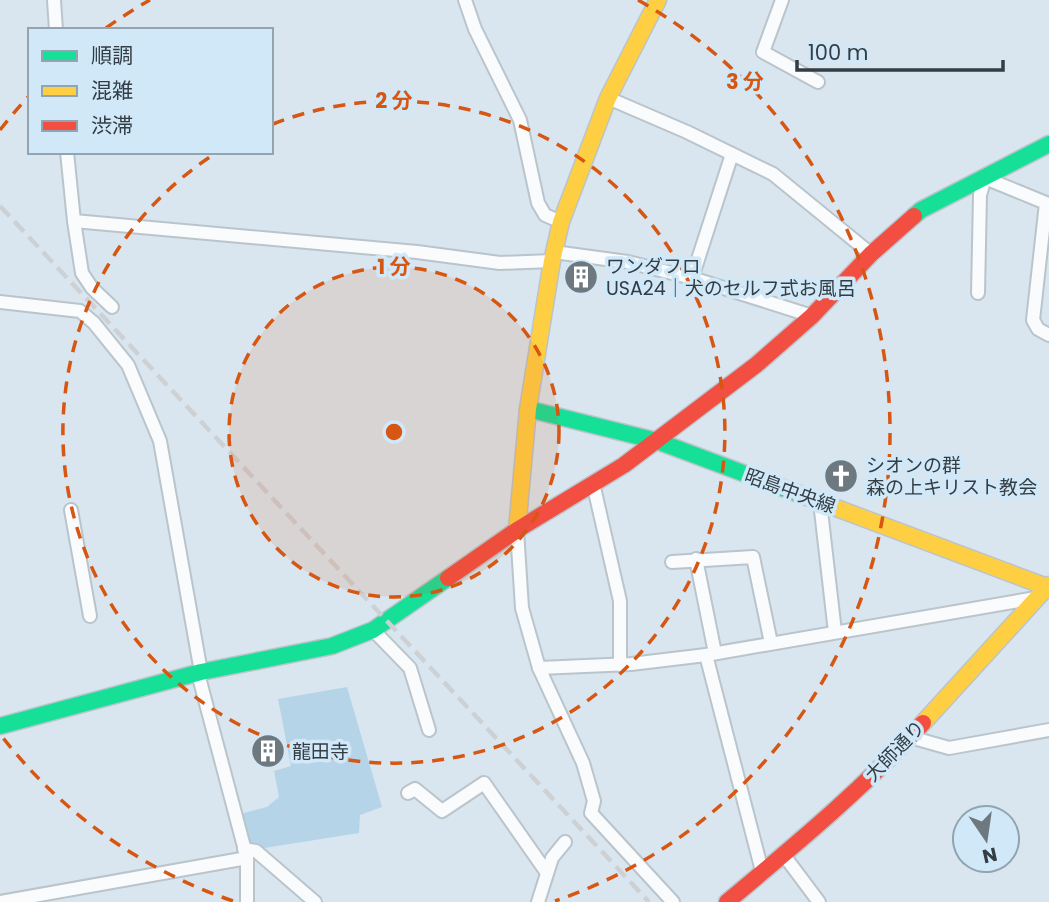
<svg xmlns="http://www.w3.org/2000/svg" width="1049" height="902" font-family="Poppins,'Noto Sans JP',sans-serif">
<rect width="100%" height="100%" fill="#d9e6ef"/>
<!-- green -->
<path fill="#b5d4e7" d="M347,687L382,807L360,815L359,833L258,849L246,843L240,814L267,807L279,797L274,771L291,766L278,699Z"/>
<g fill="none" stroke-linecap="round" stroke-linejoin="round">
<!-- street casing -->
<g stroke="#bac4cb" stroke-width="16">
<g id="street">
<path d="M54,0L56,30"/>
<path d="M465,0L475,29L520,120L538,203L545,215L561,222"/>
<path d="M782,0L763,52L818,82"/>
<path d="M608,98L687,132L773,174L871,254"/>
<path d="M67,152L74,221L417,252L500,263L552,261"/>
<path d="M74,221L82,273L92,288L112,307"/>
<path d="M554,252L628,262L692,278L812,316"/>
<path d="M692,278L732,154"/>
<path d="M978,293L980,195L985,178L1046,203L1033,320L1038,329L1049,335"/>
<path d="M0,302L80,311L94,323L128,365L160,441L201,672L200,681L247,858V902"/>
<path d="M593,483L620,601V665"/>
<path d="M820,502L835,632"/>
<path d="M71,510L90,616"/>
<path d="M517,530L522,608L539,668L583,763L594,801L591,813L673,902"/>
<path d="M696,559L715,653"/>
<path d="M672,562L753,557L771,643"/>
<path d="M373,630L410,668L429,730"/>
<path d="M706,655L762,871"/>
<path d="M539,668L631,664L706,655L1036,598"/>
<path d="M910,737L949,748L1049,730"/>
<path d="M408,793L415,789L442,811L484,783L547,873"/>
<path d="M244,849L256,851L315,902"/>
<path d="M783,854L819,902"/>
<path d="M0,902L247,858"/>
<path d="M538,902L552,858L565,842"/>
</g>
</g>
<!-- fast casing -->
<g stroke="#bac4cb" stroke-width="19">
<g id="fast">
<path d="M914,216L921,210L1049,144"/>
<path d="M528,409L657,441L799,494"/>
<path d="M0,726L201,672L332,646L373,630L448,578"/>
</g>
</g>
<!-- slow casing -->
<g stroke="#bac4cb" stroke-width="19">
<g id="slow">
<path d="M799,494L1047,587"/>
<path d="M517,530L528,409L552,261L561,222L608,98L658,0"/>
<path d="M923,723L1049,585"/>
</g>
</g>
<!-- jam casing -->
<g stroke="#bac4cb" stroke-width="19">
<g id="jam">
<path d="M448,578L517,530L624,465L756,365L812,316L871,254L914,216"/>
<path d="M727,902C795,845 863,789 923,723"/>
</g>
</g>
<!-- street -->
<use href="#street" stroke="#f9fbfd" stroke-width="12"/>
<!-- fast -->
<use href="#fast" stroke="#16e098" stroke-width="16"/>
<!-- slow -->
<use href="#slow" stroke="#ffcf43" stroke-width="16"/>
<!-- jam -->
<use href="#jam" stroke="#f24e42" stroke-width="16"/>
<!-- rail -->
<path stroke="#cdd1d4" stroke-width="4.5" stroke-dasharray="14 7" stroke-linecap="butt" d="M0,206L649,902"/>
</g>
<!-- distance rings -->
<circle cx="394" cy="432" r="165" fill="#d65612" fill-opacity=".12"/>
<g fill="none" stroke="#d65612" stroke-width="3.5" stroke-dasharray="12 9">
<circle cx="394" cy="432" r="165"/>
<path d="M273 124A331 331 0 1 1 216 153"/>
<path d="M233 901A496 496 0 0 1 0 734M0 130A496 496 0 0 1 28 97M106 28A496 496 0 0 1 150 0M638 0A496 496 0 0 1 555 901"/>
</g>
<!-- icons -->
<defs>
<g id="building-disc" transform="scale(1.75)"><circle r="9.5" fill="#6d787f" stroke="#d0e8f8"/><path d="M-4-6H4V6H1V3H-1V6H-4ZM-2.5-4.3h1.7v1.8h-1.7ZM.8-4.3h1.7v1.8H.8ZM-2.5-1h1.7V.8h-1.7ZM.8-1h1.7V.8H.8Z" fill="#fff"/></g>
<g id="church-disc" transform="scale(1.75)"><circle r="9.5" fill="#6d787f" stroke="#d0e8f8"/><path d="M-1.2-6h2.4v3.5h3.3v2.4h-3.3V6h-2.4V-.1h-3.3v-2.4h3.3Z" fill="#fff"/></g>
</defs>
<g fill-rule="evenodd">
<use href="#building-disc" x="581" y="277"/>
<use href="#church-disc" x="841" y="476"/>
<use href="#building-disc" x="268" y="751"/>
</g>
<g text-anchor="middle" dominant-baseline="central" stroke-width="7" stroke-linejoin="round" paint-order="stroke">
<!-- poi labels -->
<g font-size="19" fill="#333d43" stroke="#d0e8f8" text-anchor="start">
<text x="606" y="266">ワンダフロ<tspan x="606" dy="22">USA24｜犬のセルフ式お風呂</tspan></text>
<text x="866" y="465">シオンの群<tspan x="866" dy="22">森の上キリスト教会</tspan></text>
<text x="292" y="751">龍田寺</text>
</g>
<!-- street labels -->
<g font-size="19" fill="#333d43" stroke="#d0e8f8">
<text transform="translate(790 491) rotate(20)">昭島中央線</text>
<text transform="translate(895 751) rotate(-46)">大師通り</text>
</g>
</g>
<circle cx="394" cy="432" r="10" fill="#d65612" stroke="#d0e8f8" stroke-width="3.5"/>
<g font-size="21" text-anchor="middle" font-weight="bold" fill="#d65612" stroke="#d0e8f8" stroke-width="7" stroke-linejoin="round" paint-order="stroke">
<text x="745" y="89">3 分</text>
<text x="394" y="108">2 分</text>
<text x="394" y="274">1 分</text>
</g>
<!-- legend -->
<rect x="28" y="28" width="245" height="126" fill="#d0e8f8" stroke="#91a4b0" stroke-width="2"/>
<rect x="42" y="51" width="35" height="10" fill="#16e098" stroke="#91a4b0" stroke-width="2"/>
<text x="91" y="63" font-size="21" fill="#333d43">順調</text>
<rect x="42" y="86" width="35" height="10" fill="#ffcf43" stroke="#91a4b0" stroke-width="2"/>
<text x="91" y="98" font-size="21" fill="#333d43">混雑</text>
<rect x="42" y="121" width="35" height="10" fill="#f24e42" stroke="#91a4b0" stroke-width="2"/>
<text x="91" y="133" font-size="21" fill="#333d43">渋滞</text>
<!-- north arrow -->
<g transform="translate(986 839) rotate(167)"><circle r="33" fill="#d0e8f8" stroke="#91a4b0" stroke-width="2"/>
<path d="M0-5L12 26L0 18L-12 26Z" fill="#6d787f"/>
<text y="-10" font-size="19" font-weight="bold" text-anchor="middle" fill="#333d43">N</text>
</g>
<!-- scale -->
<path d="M797 60v10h206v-10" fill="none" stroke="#333d43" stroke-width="3.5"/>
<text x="808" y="60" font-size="21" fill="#333d43" stroke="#d0e8f8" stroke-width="5" paint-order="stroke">100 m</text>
</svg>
